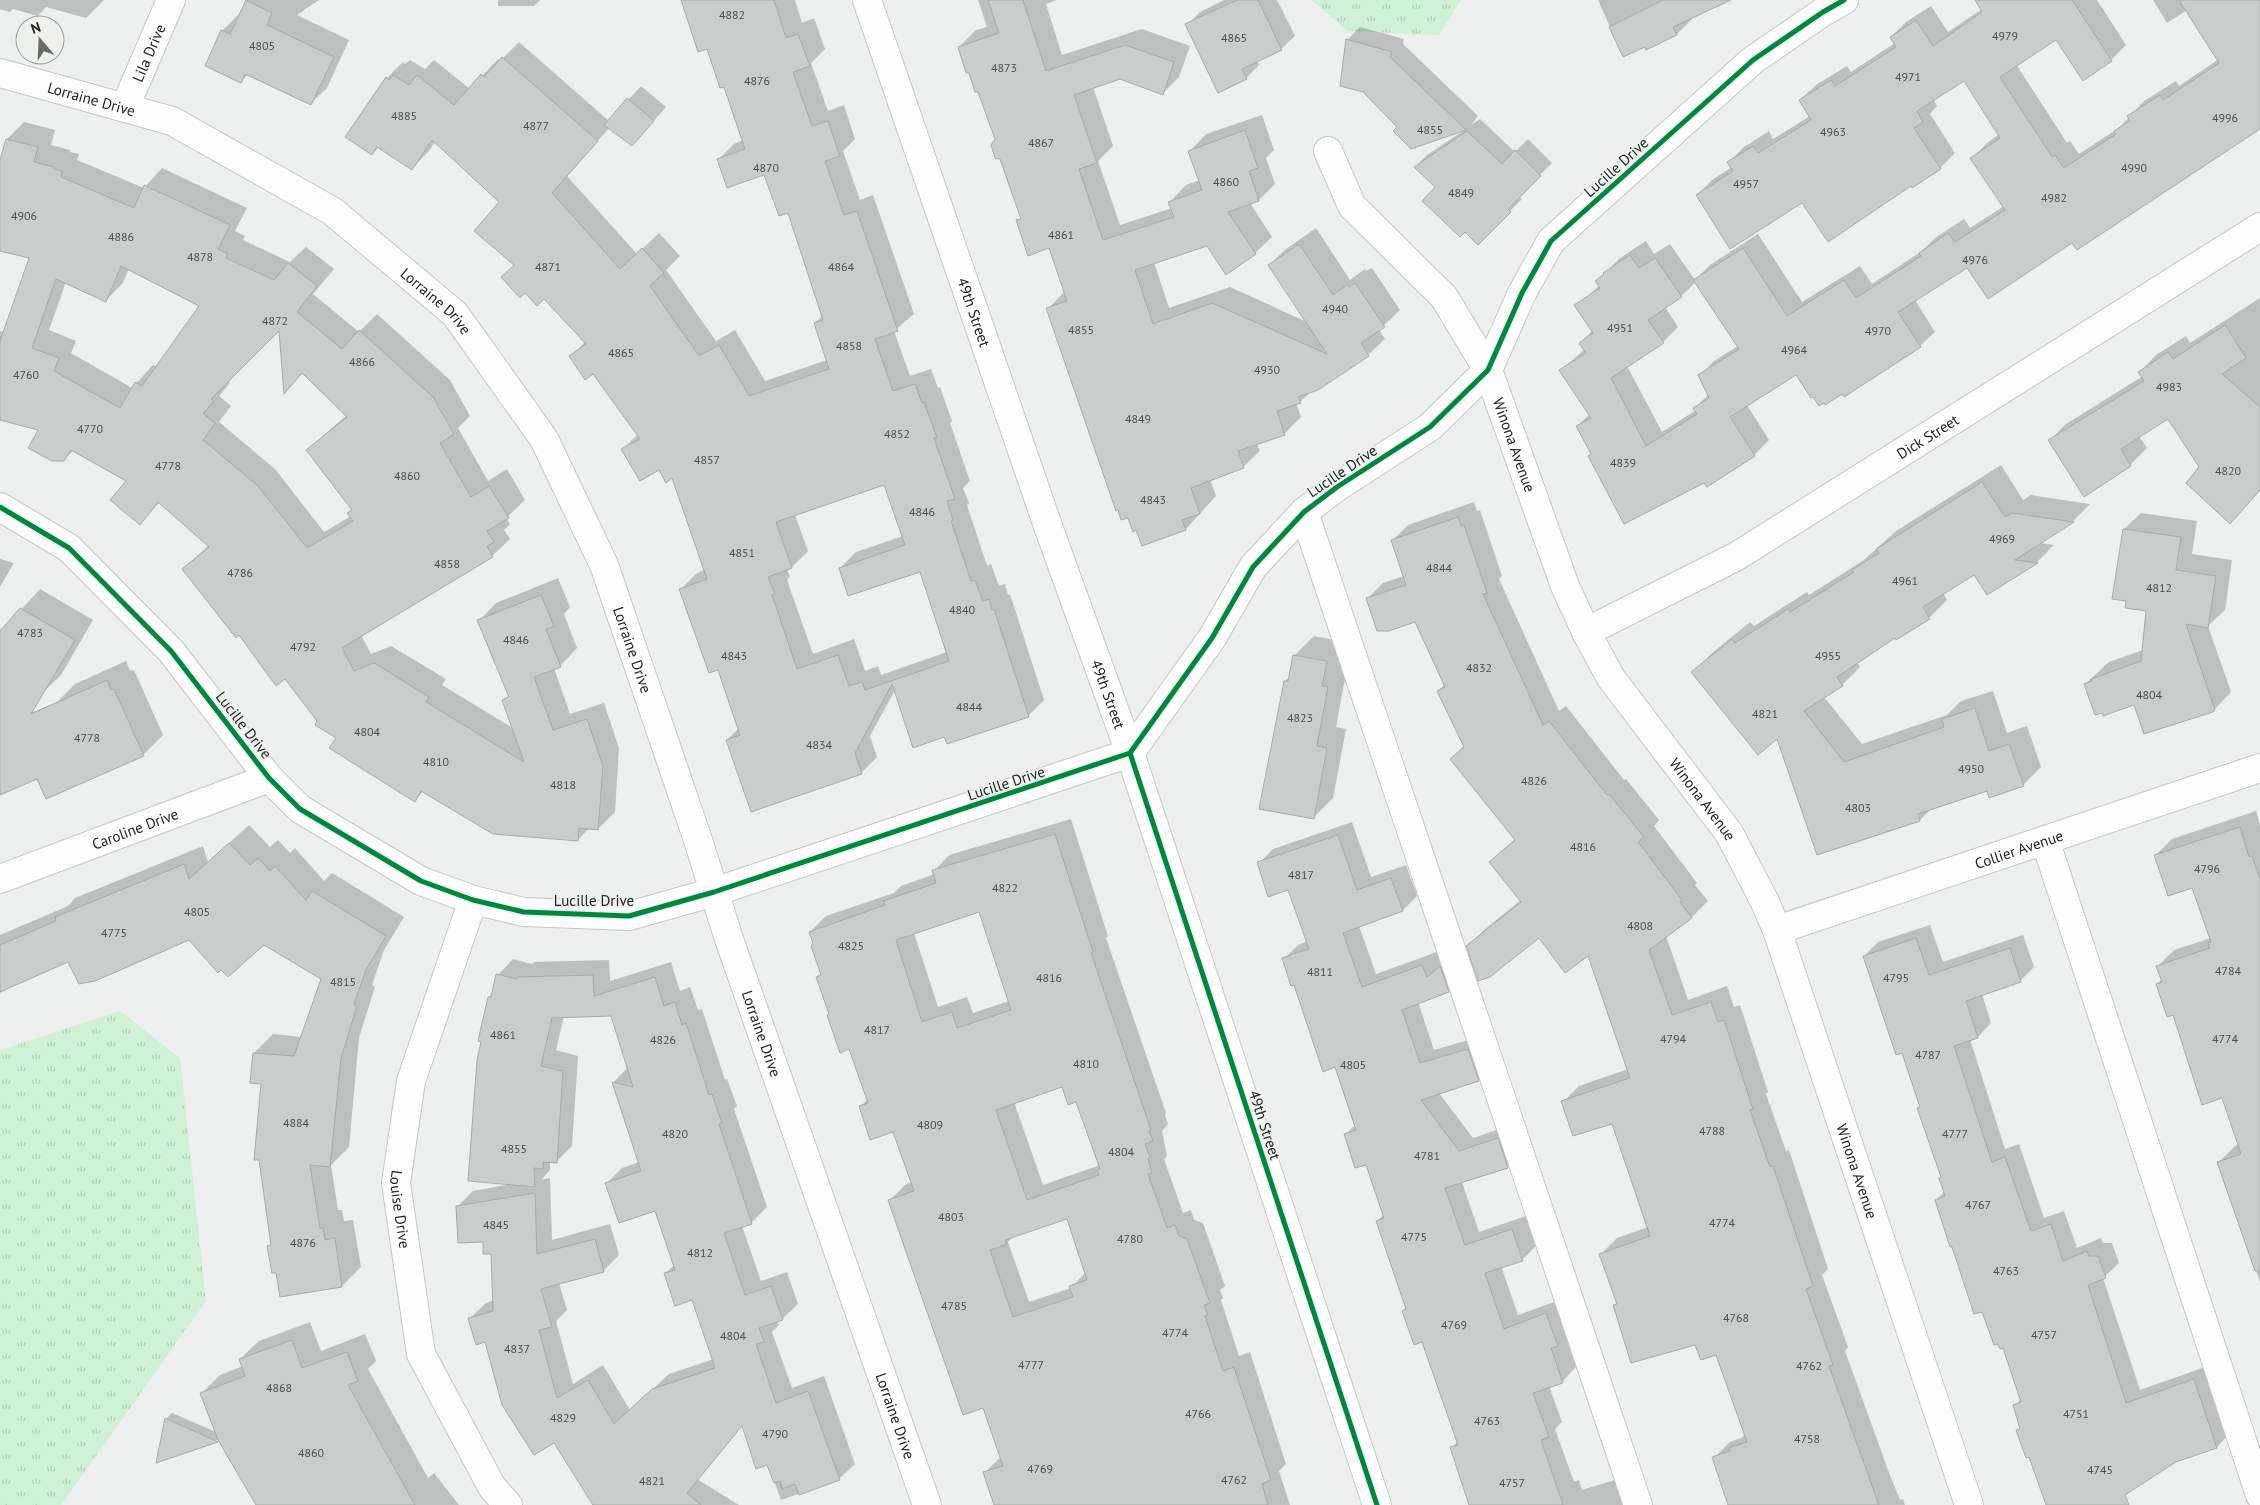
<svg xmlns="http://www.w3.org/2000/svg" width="2260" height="1505" font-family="'PT Sans',sans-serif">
<defs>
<pattern id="grass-tufts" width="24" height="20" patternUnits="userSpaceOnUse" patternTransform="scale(1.25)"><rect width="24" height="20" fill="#cff1d6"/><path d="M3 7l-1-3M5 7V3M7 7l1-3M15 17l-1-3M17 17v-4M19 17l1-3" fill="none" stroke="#b1ceb7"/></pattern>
</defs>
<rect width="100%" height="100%" fill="#edf0ee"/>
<!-- grass -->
<g fill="url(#grass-tufts)">
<path d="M1311,0H1461L1439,35L1348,31Z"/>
<path d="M120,1011L180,1058L206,1301L61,1505H0V1050Z"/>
</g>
<!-- shadow -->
<g fill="#0003" fill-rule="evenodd">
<path d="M0,0H104L86,18L46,7L38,16L13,9L10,12L0,9Z"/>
<path d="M247,0H319L297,15L349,40L327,88L310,104L248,74L241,82L222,31L238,15L240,16Z"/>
<path d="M498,0H540L534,6H498Z"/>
<path d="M682,0H795L802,23L814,18L825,49L811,63L828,111L844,105L855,139L843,151L860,200L873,195L914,314L894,331L910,376L931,369L938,388L940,387L952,421L950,423L970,481L963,488L969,503L967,505L987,566L991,564L999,586L1005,584L1008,595L1010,594L1044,700L1028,716L945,736L895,690L870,736L877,757L861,773L727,740L739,728L719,668L681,589L697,573L705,570L673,476L623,449L638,434L594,373L571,356L586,341L515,265L501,202L435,142L428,152L412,168L379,147L372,154L387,78L403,62L405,64L410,60L425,69L434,60L470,89L498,59L500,61L519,42L609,121L641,86L666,107L645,131L610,127L567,176L637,254L659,233L680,256L666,270L716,341L735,330L765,381L827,360L815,323L823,315L788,211L765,173L718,160L734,144L743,140L724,85L708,47ZM885,483L903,536L856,552L840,568L920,570L947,652L881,675L878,666L865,671L854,639L813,654L787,580L790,577L787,569L792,567L808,551L795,515Z"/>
<path d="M978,0H1057L1046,4L1062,55L1142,29L1190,46L1179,77L1163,93L1120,78L1093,87L1113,146L1098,161L1120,225L1172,208L1170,202L1186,185L1200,180L1190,151L1206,134L1262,115L1274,150L1266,158L1275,184L1259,200L1250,203L1272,237L1255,253L1226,273L1208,245L1154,262L1169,308L1230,287L1307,322L1269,265L1286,249L1316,228L1350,280L1365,269L1366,271L1372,268L1400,310L1379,330L1385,339L1368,355L1312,391L1301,401L1296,403L1301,417L1284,434L1257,444L1260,451L1243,467L1210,479L1216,496L1186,529L1142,544L1048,309L1064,292L1050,247L1018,221L1022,217L979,90L959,47L976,30L987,27Z"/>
<path d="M1224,0H1277L1295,36L1281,49L1257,60L1259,65L1246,78L1187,25L1200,12Z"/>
<path d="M1598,0H1728L1691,17L1692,19L1677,34L1623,56Z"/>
<path d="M1976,0H2097L2126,45L2111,60L2057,38L2016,64L2067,143L2070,141L2079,154L2120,127L2144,101L2176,81L2179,86L2219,59L2187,10L2167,23L2153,0H2246L2260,3V128L2072,241L1968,266L1915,300L1935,332L1920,346L1797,373L1747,405L1769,440L1754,455L1704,481L1592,453L1577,426L1590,414L1561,370L1585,349L1580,343L1592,331L1576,306L1600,285L1597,281L1620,258L1646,241L1654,254L1670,244L1695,280L1710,265L1758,234L1802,302L1860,266L1872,284L1922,251L1935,238L1964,219L1970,228L2004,206L1972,158L1987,143L1999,134L1964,80L1933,99L1937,106L1930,114L1955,153L1940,168L1911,184L1803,201L1697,195L1712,180L1732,167L1729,162L1744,147L1769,131L1773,139L1810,116L1800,100L1816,85L1847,66L1851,72L1895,43L1891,37L1906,22L1931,6L1948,32L1982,9ZM1696,282L1738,346L1714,361L1699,376L1709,394L1695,408L1696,410L1662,432L1627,366L1663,342L1678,327L1665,307L1681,296Z"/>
<path d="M1360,27L1404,39L1403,44L1478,116L1471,125L1480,119L1515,152L1528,139L1552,163L1519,196L1522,199L1478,243L1437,187L1415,167L1427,155L1463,131L1399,127L1347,40Z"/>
<path d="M24,122L55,130L51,145L70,150V152L79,154L77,160L144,188L162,168L247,208L235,231L245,236L243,240L290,262L306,247L334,269L313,294L359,332L377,314L450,380L470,416L458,428L488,481L507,469L525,500L506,518L510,524L504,530L510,539L492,556L361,635L371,654L391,646L446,679L442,685L513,728L504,700L509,695L479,621L496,603L558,578L570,607L564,614L577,648L560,666L554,668L570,714L604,703L619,748L615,812L598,829L589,828L578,840L424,791L414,800L319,721L286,677L239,634L183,569L209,545L160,502L140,523L128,481L74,450L63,460L40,429L0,418V331L5,332L31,257L0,249V160L7,139ZM129,268L201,305L157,367L153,365L132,388L71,353L76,341L49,330L66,282L106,300L123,283ZM280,328L285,391L303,373L347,415L307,450L353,509L349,513L351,516L324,532L275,469L219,422L231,406L219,396L230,383L227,381Z"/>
<path d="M2260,298V489L2247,505L2230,522L2201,467L2169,417L2139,436L2147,448L2130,465L2085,495L2050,440L2066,424L2143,376L2140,372L2156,355L2186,336L2190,343Z"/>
<path d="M2001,465L2023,500L2031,495L2090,504L2073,521L2039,543L2054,545L2037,562L1988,594L1974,573L1943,593L1947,600L1929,618L1895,636L1857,662L1860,667L1842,685L1824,697L1862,744L1947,715L1961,701L1993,691L2007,733L2027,726L2041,767L2023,785L1988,789L1931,809L1920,820L1818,853L1778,736L1693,672L1711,654L1750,622L1754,626L1807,592L1809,595L1864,560L1896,531Z"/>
<path d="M1474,502L1477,511L1480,510L1502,576L1499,579L1559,711L1566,706L1624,780L1626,779L1659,820L1654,826L1697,883L1695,885L1708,901L1692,917L1666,936L1688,1000L1727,986L1734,1007L1740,1005L1768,1092L1766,1094L1786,1151L1789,1150L1828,1269L1822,1275L1848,1347L1845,1351L1888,1470L1900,1500L1903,1499L1905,1505H1759L1714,1458L1730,1442L1741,1438L1745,1434L1716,1354L1615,1306L1618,1303L1601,1254L1617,1238L1648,1227L1612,1123L1563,1102L1579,1086L1628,1069L1589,954L1539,936L1468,946L1484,930L1521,900L1490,862L1515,839L1451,759L1464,746L1438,691L1445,684L1416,620L1367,599L1383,583L1404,576L1392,541L1408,525Z"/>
<path d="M2141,513L2197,521L2192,554L2232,560L2225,610L2208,626L2231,692L2213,711L2134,703L2085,684L2109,662L2143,650L2147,610L2124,529Z"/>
<path d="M0,559L14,563L0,587Z"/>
<path d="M40,589L93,620L61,675L41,694L0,670V633Z"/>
<path d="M1314,636L1346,642L1341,667L1347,668L1336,727L1346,729L1333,798L1313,818L1285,681L1290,676L1294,656Z"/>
<path d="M126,661L130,671L134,670L163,735L143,755L38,778L0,794V726L57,702L75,684Z"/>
<path d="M2256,811L2260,825V1282L2219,1162L2235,1146L2240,1144L2223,1096L2157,984L2162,979L2158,966L2174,950L2211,938L2193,886L2156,855L2172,839Z"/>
<path d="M1071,819L1108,936L1106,938L1166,1113L1165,1115L1168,1124L1162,1131L1167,1156L1164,1159L1183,1213L1191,1210L1194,1220L1203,1223L1225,1286L1220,1290L1223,1298L1221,1300L1239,1356L1250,1352L1286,1464L1279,1471L1290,1505H997L984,1473L1001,1457L983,1406L889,1201L905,1185L912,1182L894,1131L860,1107L868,1099L850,1048L840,1051L817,977L822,973L810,932L826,916L894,893L901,886L935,874L934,871L949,855ZM980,910L1009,1001L973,1013L967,997L938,1007L914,933ZM1063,1086L1077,1100L1100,1165L1043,1185L1014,1102ZM1068,1218L1086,1272L1071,1288L1029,1302L1008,1242L1014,1236Z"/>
<path d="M1352,822L1371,877L1406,865L1417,896L1403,910L1359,926L1376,974L1437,952L1441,965L1455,954L1462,976L1448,990L1418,1002L1434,1050L1482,1036L1492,1066L1478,1080L1439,1093L1473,1138L1512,1125L1521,1152L1507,1166L1462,1182L1479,1232L1526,1216L1537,1245L1522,1260L1501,1266L1518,1315L1560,1300L1571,1330L1566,1336L1576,1367L1562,1382L1549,1386L1562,1422L1555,1429L1574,1482L1579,1480L1582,1490L1615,1480L1624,1505H1470L1451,1448L1458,1441L1423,1340L1403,1311L1407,1307L1377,1221L1384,1214L1366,1163L1345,1135L1356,1124L1336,1066L1284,959L1298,945L1308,941L1289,888L1259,863L1273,849Z"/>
<path d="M249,825L270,847L278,840L290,853L295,848L324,881L332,873L404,917L384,950L372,985L375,987L359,1038L349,1147L331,1165L338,1210H342L344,1221L353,1220L361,1267L342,1286L277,1271L269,1246L272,1243L263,1083L254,1053L273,1034L302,1037L323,979L264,943L190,939L69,961L6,988L0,993V935L68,906L75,898L203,846L208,862Z"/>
<path d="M1930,925L1943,962L2023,935L2034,967L2020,981L1982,994L1991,1023L1978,1037L1970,1039L2005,1149L2019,1144L2044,1218L2064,1211L2077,1248L2101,1238L2103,1243H2112L2119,1263L2103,1278L2140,1390L2208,1366L2230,1433L2217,1447L2175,1461L2107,1505H2047L2030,1456L2018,1430L2021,1427L2014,1406L2021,1399L2003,1347L1983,1310L1936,1200L1945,1191L1942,1176L1903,1051L1864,956L1878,942Z"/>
<path d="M513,959L532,964L534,962L609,960L610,981L671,962L680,991L690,987L698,1010L702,1009L725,1080L727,1079L737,1106L734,1109L767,1207L751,1223L742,1226L761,1281L787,1272L798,1304L782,1319L777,1321L779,1325L772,1332L792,1388L824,1376L855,1464L839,1479L781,1500L768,1464L744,1420L697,1479L739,1505H592L593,1503L555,1441L470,1318L486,1303L494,1300L492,1253L458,1206L473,1191L511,1184L489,997L494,993L498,975ZM612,1015L628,1067L613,1083L640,1162L622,1168L606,1184L656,1209L675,1264L665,1274L693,1298L714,1359L669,1374L630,1410L603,1365L573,1384L556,1321L567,1310L559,1283L603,1271L619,1255L610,1224L552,1240L550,1178L541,1180L550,1170V1162H556L572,1146L578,1056L556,1050L564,1016Z"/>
<path d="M310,1322L321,1351L365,1334L376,1361L368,1369L428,1478L434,1473L459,1505H270L219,1439L158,1461L166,1419L172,1413L216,1432L202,1393L220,1375L243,1366L240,1359L259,1341Z"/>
</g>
<!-- building -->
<g fill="#cbcdcc" stroke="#a8aaa9" fill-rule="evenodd">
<path d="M246,0L272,13L267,25L334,57L311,105L245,74L241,83L205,66L221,30L230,34Z"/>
<path d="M681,0H774L786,38L798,34L810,66L793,72L812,126L828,121L840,156L825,161L844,215L857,211L898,331L875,339L893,391L915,384L922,403L924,402L937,438H934L955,499L947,501L953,520L951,521L971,581L975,580L983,601L989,599L992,610L994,609L1029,717L947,744L944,737L913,748L892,684L855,753L862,774L751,812L726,740L740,735L718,670L709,673L679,589L707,579L672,478L666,483L659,470L640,481L621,449L640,439L593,374L585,380L569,356L586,344L544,299L537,306L525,293L520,298L501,277L514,265L474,231L499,202L432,140L412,170L377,147L372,155L345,137L386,77L389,80L393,75L409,85L417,75L454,105L481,74L484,77L502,57L598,141L552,193L620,269L642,248L664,273L650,286L699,356L719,345L749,396L829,369L814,323L823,320L788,213L779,216L764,175L727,188L717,159L745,149L724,87L720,88L707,49L698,52ZM884,485L905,545L839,568L848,596L920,572L949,661L865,690L862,682L849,686L838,655L797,669L772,595L775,594L768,577L792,568L776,522Z"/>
<path d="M988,0H1023L1046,71L1125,45L1174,62L1163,95L1120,79L1074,95L1097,163L1079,169L1103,240L1174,217L1168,202L1202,190L1188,151L1245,130L1258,168L1249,171L1259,201L1228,212L1256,254L1226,275L1207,246L1135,270L1153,324L1212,303L1327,354L1268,265L1299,244L1333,295L1348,284L1349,287L1355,283L1385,327L1361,343L1369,356L1318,390L1298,397L1301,403L1277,411L1285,435L1238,451L1244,468L1191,488L1200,514L1182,520L1186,530L1142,546L1136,530L1133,532L1128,518L1121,520L1118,510L1116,511L1046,308L1067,301L1049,248L1028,256L1016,220L1021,219L1000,159L995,158L991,145L995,139L978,92H975L969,73H966L958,47L999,33Z"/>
<path d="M1237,0H1258L1282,50L1242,69L1247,79L1218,93L1185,24Z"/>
<path d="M1663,0H1731L1673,27L1677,35L1646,50L1645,47L1623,57L1609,27Z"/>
<path d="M1975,0H2072L2112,61L2083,81L2056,40L2000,77L2052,157L2055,155L2064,168L2116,134L2114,131L2130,121L2127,116L2160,95L2163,100L2219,63L2179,0H2260V129L2077,250L2072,243L1988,299L1967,268L1898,312L1921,347L1844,397L1842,394L1825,405L1824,403L1819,406L1813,397L1811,398L1796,375L1730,417L1755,456L1707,487L1704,483L1624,524L1588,456L1591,454L1576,426L1591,418L1559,370L1586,353L1579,343L1593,333L1574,305L1600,288L1595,281L1604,274L1603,273L1630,255L1639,268L1655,258L1682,297L1648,320L1664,343L1611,378L1646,446L1697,414L1693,408L1709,398L1698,375L1739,349L1693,280L1743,248L1787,316L1844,280L1856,298L1921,256L1919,253L1948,233L1955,242L2005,210L1970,158L2000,138L1964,81L1917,111L1923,122L1914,128L1941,169L1912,188L1911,186L1828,242L1802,203L1730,249L1696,195L1733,171L1727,162L1753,146L1758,153L1811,120L1799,100L1831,80L1835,86L1896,47L1890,37L1916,20L1933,46L1982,12Z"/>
<path d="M1346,39L1392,52L1390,57L1466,130L1411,149L1393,131L1397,127L1363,92L1340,86Z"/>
<path d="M627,98L654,121L632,146L604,125Z"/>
<path d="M1467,131L1502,164L1515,150L1541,176L1508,209L1511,212L1478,245L1465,232L1460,237L1422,201L1435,187L1414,167Z"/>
<path d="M6,139L38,147L34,162L54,167L53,169L62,171L61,177L134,208L144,185L230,225L218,249L228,254L226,258L274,280L288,263L317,286L297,312L342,349L359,330L433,397L454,434L440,443L471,497L489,486L509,518L487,531L494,542L487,546L493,557L342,648L354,671L374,663L429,697L426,702L524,762L502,700L509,697L477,620L541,595L554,626L546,629L561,667L534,677L553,730L587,719L603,766L598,830L579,828L578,841L493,834L421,791L415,802L329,748L336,738L315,725L317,721L285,679L276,686L239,635L236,638L182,569L209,547L158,502L140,525L110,500L126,481L71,450L64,461H52L28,448L38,430L0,420V341L29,258L0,251V160ZM121,266L199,306L142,386L135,382L120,408L54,371L59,358L32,348L56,279L106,302ZM279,331L284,394L302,373L347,417L306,450L352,510L347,513L353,521L307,548L258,486L203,440L215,423L203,414L214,401L211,399Z"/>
<path d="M2225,325L2246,358L2222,374L2260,407V490L2230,524L2186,483L2199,467L2168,419L2121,449L2131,466L2084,497L2048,440L2144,381L2138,372L2168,352L2173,359Z"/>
<path d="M1982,482L2005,517L2012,513L2074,522L2015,560L2038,563L1987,595L1974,575L1923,607L1930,619L1896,640L1895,638L1837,677L1843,686L1804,711L1844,762L1944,727L1942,719L1975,708L1989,751L2009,744L2024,786L1989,798L1987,791L1918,814L1920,821L1817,855L1777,739L1758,755L1691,672L1732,639L1735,643L1788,609L1790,612L1854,572L1852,570L1879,553L1876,549Z"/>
<path d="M1458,517L1461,526L1464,525L1487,593L1483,594L1543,725L1549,721L1607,795L1609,794L1644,837L1638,842L1682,900L1680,902L1692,918L1649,950L1672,1015L1711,1002L1718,1022L1724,1020L1753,1109L1750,1110L1770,1167L1773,1166L1813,1286L1806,1289L1833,1365L1829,1366L1879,1505H1728L1712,1457L1730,1451L1729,1448L1747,1442L1716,1355L1701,1360L1695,1345L1631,1363L1613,1305L1617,1304L1599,1254L1650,1236L1612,1124L1573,1136L1561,1101L1630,1078L1588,956L1565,973L1539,938L1490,977L1478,981L1466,946L1521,902L1489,862L1515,840L1450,759L1464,747L1437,691L1445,687L1415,622L1389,631H1377L1366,598L1406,585L1391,540Z"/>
<path d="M2123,529L2181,537L2176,570L2216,576L2208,628L2186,624L2215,710L2213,712L2144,734L2134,705L2103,716L2102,713L2095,715L2084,684L2092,681L2091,679L2141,661L2146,611L2125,608L2126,601L2112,599Z"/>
<path d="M20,608L75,640L31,714L107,680L111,690L114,689L144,756L46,799L37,779L0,795V631Z"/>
<path d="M1293,655L1327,661L1322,686L1328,687L1317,746L1327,748L1314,819L1259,809L1284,681H1288Z"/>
<path d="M2240,827L2249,857L2252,856L2260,879V1271H2255L2217,1162L2241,1154L2222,1098L2202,1105L2173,1015L2167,1017L2156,984L2162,982L2156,966L2210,948L2208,943L2211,942L2192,888L2168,896L2154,855Z"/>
<path d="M1055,834L1093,952L1091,953L1151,1130L1149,1131L1153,1141L1145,1144L1150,1158L1148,1159L1152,1173L1148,1174L1167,1228L1175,1225L1179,1236L1187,1239L1210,1303L1204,1305L1208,1315L1205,1316L1223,1371L1234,1367L1271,1480L1262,1484L1268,1505H994L983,1472L1003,1466L983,1408L963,1415L888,1200L914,1191L893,1132L870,1140L859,1106L868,1103L849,1049L840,1053L827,1015L829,1014L816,977L821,975L811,946L813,943L809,932L885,905L883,901L936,883L932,870ZM979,912L1011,1010L957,1028L952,1012L922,1022L896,940ZM1062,1087L1068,1105L1076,1102L1100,1169L1097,1170L1099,1175L1027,1200L996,1110ZM1067,1219L1087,1280L1069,1286L1073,1297L1013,1317L990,1250L1007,1244L1005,1240Z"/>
<path d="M1338,835L1357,890L1391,878L1403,911L1343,933L1362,987L1422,965L1427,977L1440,966L1449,992L1402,1010L1420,1063L1468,1049L1479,1081L1421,1100L1459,1151L1498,1138L1508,1168L1445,1188L1465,1245L1512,1229L1523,1261L1485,1273L1504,1329L1546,1313L1558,1346L1551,1348L1563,1383L1533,1393L1549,1437L1541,1440L1563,1505H1469L1450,1447L1458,1445L1422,1342L1414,1345L1402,1311L1406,1309L1376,1221L1384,1218L1366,1165L1355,1168L1344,1134L1356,1130L1335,1067L1323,1072L1294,985L1291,986L1282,958L1309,949L1288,890L1268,897L1257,862Z"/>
<path d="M229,843L250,865L258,858L270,871L275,866L306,900L312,891L386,936L366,970L354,1004L357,1006L341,1058L330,1167L310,1165L320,1228H323L325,1240L335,1238L342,1287L280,1297L276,1273H272L267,1246L271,1245L259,1160H254L261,1084L250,1083L253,1053L294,1056L321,979L264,945L228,977L221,970L218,973L189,940L95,981L79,984L68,962L0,992V945L56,921L55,917L184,864L189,879Z"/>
<path d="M1916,938L1929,975L2010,948L2021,982L1966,1001L1978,1038L1954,1046L1992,1162L2005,1157L2031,1231L2051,1224L2063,1261L2087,1251L2089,1256H2098L2106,1278L2088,1285L2126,1403L2194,1379L2217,1448L2176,1462L2125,1495L2129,1505H2046L2029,1457L2026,1458L2016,1430L2020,1429L2013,1405L2021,1402L2003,1348L2000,1349L1998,1344L1994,1345L1982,1312L1974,1314L1952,1247H1950L1935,1200L1945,1196L1939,1178L1941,1177L1917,1108L1920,1107L1902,1053L1896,1055L1863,956Z"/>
<path d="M496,974L517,979V977L593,975L594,996L655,977L664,1006L675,1002L682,1025L686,1023L709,1095L712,1094L722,1123L719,1124L752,1224L724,1233L745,1295L771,1286L783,1320L759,1328L764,1342L756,1344L776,1403L808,1391L840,1480L799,1495L795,1484L782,1489L780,1481L774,1483L767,1465L756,1469L742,1426L687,1493L701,1505H593L554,1443L534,1455L502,1405L485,1342L476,1345L468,1318L493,1311L491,1254H483V1242L458,1243L456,1206L535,1193L537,1254L595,1239L604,1272L541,1289L552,1327L539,1330L557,1398L588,1380L614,1424L652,1389L715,1368L692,1300L675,1306L664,1273L675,1270L655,1211L619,1223L605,1183L641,1171L612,1082L633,1087L611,1016L552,1018L541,1066L563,1071L557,1163L543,1162V1169L534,1168L535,1187L468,1181L477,1060L481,1042L478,1041L488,997H491Z"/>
<path d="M292,1340L302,1368L347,1352L358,1381L348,1385L415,1505H256L218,1440L200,1393L245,1376L239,1359Z"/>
<path d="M165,1418L218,1442L156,1463Z"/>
</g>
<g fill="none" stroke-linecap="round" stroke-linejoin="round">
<!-- minor casing -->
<g stroke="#c5c7c5" stroke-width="30">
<g id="minor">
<path id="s1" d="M867,0L1049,529L1130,753L1377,1505"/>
<path id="s2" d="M0,73L172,121L332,211L455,314L544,439L604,565L698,840L729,939L927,1505"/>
<path id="s3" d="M125,107L171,0"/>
<path id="s4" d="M1328,151L1352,206L1444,297L1488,370L1565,586L1586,632L1611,678L1729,833L1764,900L1777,930L1969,1505"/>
<path d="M0,507L69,548L171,651L269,778L300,809L421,881L473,900L524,912L629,916L714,892L1130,753L1212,638L1253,567L1304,512L1337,487L1430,427L1488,370L1522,293L1551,241L1753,60L1823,12L1844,0"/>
<path d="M1304,512L1638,1505"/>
<path id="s5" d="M1586,632L1737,556L2260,227"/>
<path d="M2045,840L2260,1495"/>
<path id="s6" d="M0,879L269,778"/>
<path id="s7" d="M473,900L411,1081L396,1183L421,1354L492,1487L508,1505"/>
<path id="s8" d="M1777,930L2260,768"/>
</g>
</g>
<!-- minor -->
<use href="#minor" stroke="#fcfdfc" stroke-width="28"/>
<!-- cycleway casing -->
<g stroke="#ecf1ed" stroke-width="8">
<g id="cycleway">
<path d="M0,507L69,548L171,651L269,778L300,809L421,881L473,900L524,912L629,916L714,892L1130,753L1212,638L1253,567L1304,512L1337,487L1430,427L1488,370L1522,293L1551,241L1753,60L1823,12L1844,0"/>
<path d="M1130,753L1377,1505"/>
</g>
</g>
<!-- cycleway -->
<use href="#cycleway" stroke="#00873e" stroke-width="5"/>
</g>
<g text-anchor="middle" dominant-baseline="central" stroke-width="4" stroke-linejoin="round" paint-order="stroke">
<!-- number labels -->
<g font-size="12" fill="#4c4e4c">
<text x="732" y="14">4882</text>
<text x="2005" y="35">4979</text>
<text x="1234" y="37">4865</text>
<text x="262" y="45">4805</text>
<text x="1004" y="67">4873</text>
<text x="1908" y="76">4971</text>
<text x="757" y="80">4876</text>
<text x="404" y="115">4885</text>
<text x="2225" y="117">4996</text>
<text x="536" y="125">4877</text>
<text x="1430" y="129">4855</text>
<text x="1833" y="131">4963</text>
<text x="1041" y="142">4867</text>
<text x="766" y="167">4870</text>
<text x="2134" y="167">4990</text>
<text x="1226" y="181">4860</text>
<text x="1746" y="183">4957</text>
<text x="1461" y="192">4849</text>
<text x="2054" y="197">4982</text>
<text x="24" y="215">4906</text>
<text x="1061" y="234">4861</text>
<text x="121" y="236">4886</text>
<text x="200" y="256">4878</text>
<text x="1975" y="259">4976</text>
<text x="548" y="266">4871</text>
<text x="841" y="266">4864</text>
<text x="1335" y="308">4940</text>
<text x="275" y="320">4872</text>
<text x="1620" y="327">4951</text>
<text x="1081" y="329">4855</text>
<text x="1878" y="330">4970</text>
<text x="849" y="345">4858</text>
<text x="1794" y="349">4964</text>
<text x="621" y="352">4865</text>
<text x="362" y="361">4866</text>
<text x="1267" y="369">4930</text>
<text x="26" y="374">4760</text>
<text x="2169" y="386">4983</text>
<text x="1138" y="418">4849</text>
<text x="90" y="428">4770</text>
<text x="897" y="433">4852</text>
<text x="707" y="459">4857</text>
<text x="1623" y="462">4839</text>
<text x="168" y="465">4778</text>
<text x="2228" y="470">4820</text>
<text x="407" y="475">4860</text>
<text x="1153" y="499">4843</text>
<text x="922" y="511">4846</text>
<text x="2002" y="538">4969</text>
<text x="742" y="552">4851</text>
<text x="447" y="563">4858</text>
<text x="1439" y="567">4844</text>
<text x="240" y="572">4786</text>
<text x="1905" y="580">4961</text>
<text x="2159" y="587">4812</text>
<text x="962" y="609">4840</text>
<text x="30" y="632">4783</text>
<text x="516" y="639">4846</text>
<text x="303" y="646">4792</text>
<text x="734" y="655">4843</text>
<text x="1828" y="655">4955</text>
<text x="1479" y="667">4832</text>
<text x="2149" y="694">4804</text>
<text x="969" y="706">4844</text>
<text x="1765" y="713">4821</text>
<text x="1300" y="717">4823</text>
<text x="367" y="731">4804</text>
<text x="87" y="737">4778</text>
<text x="819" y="744">4834</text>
<text x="436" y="761">4810</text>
<text x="1971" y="768">4950</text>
<text x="1534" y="780">4826</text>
<text x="563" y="784">4818</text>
<text x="1858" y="807">4803</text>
<text x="1583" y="846">4816</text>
<text x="2207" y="868">4796</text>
<text x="1301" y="874">4817</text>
<text x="1005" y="887">4822</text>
<text x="197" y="911">4805</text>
<text x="1640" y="925">4808</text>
<text x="114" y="932">4775</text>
<text x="851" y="945">4825</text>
<text x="2228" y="970">4784</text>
<text x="1320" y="971">4811</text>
<text x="1049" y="977">4816</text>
<text x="1896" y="977">4795</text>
<text x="343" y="981">4815</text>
<text x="877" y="1029">4817</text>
<text x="503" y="1034">4861</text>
<text x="1673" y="1038">4794</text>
<text x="2225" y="1038">4774</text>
<text x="663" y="1039">4826</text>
<text x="1928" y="1054">4787</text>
<text x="1086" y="1063">4810</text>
<text x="1353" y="1064">4805</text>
<text x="296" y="1122">4884</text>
<text x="930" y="1124">4809</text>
<text x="1712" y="1130">4788</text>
<text x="675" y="1133">4820</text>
<text x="1955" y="1133">4777</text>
<text x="514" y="1148">4855</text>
<text x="1121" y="1151">4804</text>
<text x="1427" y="1155">4781</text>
<text x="1978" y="1204">4767</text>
<text x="951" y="1216">4803</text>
<text x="1722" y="1222">4774</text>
<text x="496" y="1224">4845</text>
<text x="1414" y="1236">4775</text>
<text x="1130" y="1238">4780</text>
<text x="303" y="1242">4876</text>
<text x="700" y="1252">4812</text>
<text x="2006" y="1270">4763</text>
<text x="954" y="1305">4785</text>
<text x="1736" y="1317">4768</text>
<text x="1454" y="1324">4769</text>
<text x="1175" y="1332">4774</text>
<text x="2044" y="1334">4757</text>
<text x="733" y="1335">4804</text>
<text x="517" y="1348">4837</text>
<text x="1031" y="1364">4777</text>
<text x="1809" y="1365">4762</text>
<text x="279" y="1387">4868</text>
<text x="1198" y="1413">4766</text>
<text x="2076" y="1413">4751</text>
<text x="563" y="1417">4829</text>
<text x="1487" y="1420">4763</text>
<text x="775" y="1433">4790</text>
<text x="1807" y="1438">4758</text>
<text x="311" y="1452">4860</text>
<text x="1040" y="1468">4769</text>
<text x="2100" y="1469">4745</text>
<text x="1234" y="1479">4762</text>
<text x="652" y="1480">4821</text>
<text x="1512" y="1482">4757</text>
</g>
<!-- street labels -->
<g font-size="15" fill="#222422" stroke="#ecf1ed">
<text stroke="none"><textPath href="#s3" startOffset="59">Lila Drive</textPath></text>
<text stroke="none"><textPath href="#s2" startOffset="95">Lorraine Drive</textPath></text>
<text transform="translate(1616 167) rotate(-42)">Lucille Drive</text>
<text stroke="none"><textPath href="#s2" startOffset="500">Lorraine Drive</textPath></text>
<text stroke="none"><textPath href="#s1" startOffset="330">49th Street</textPath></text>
<text stroke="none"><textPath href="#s5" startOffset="394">Dick Street</textPath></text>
<text stroke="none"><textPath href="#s4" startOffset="354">Winona Avenue</textPath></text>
<text transform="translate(1342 471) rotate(-34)">Lucille Drive</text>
<text stroke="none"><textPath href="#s2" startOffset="905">Lorraine Drive</textPath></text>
<text stroke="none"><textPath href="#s1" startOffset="735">49th Street</textPath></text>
<text transform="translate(244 725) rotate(52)">Lucille Drive</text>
<text transform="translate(1006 783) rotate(-18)">Lucille Drive</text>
<text stroke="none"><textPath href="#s4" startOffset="759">Winona Avenue</textPath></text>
<text stroke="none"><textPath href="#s6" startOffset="144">Caroline Drive</textPath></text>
<text stroke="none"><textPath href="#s8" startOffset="255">Collier Avenue</textPath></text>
<text x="594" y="900">Lucille Drive</text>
<text stroke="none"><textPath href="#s2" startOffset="1310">Lorraine Drive</textPath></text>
<text transform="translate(1265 1125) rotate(72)">49th Street</text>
<text stroke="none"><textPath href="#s4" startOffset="1164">Winona Avenue</textPath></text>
<text stroke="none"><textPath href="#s7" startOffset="321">Louise Drive</textPath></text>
<text stroke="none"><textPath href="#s2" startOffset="1715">Lorraine Drive</textPath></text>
</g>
</g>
<!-- north arrow -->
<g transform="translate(40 40) rotate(341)"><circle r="24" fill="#ecf1ed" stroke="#9b9f9c"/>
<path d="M0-4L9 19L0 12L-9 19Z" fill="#696b69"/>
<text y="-8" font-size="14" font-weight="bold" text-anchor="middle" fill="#222422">N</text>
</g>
</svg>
